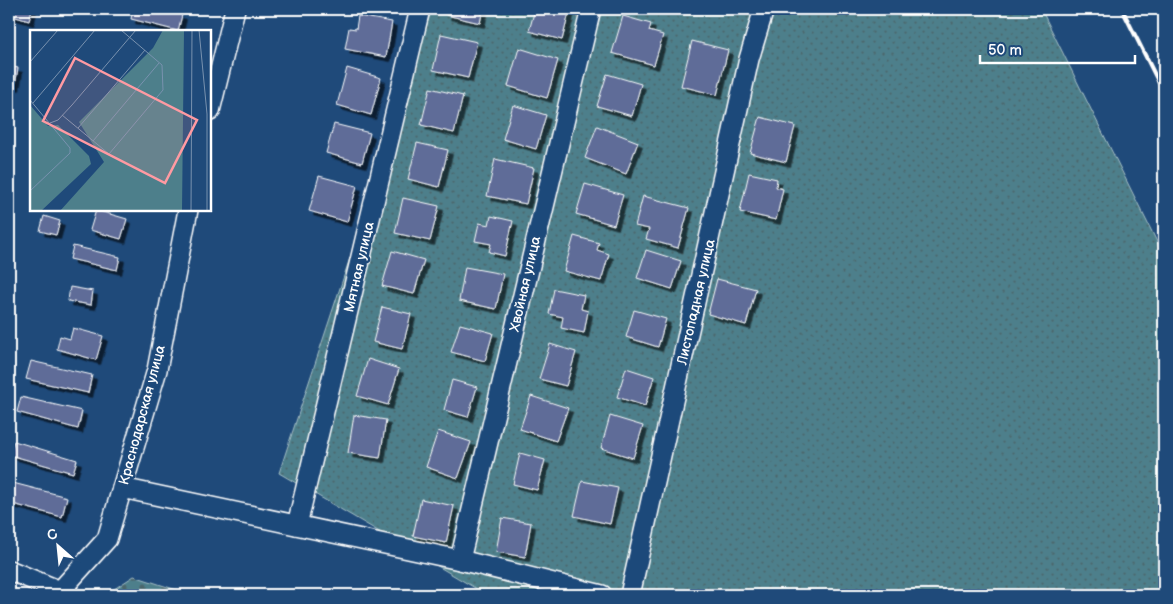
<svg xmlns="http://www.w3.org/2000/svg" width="1173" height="604" font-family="'Balsamiq Sans',sans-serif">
<defs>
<pattern id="grass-dots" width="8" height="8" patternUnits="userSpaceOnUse" patternTransform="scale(1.25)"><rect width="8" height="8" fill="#4d7f8b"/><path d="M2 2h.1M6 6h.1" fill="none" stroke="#4c666c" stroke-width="1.8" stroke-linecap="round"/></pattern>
<pattern id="cemetery-stones" width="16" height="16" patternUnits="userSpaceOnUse" patternTransform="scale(1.25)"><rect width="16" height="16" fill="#4d7f8b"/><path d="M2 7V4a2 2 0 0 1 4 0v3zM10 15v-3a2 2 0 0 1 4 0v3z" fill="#4c666c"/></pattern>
<filter id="shadow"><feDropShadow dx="4.5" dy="4.5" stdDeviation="0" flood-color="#0009"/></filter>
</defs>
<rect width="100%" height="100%" fill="#1f4a7a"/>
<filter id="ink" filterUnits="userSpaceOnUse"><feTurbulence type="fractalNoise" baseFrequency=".02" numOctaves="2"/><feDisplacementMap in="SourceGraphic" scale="10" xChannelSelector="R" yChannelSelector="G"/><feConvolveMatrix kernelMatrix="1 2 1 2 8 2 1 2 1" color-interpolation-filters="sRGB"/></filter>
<g filter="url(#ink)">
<!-- grass -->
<path fill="url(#grass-dots)" stroke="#a6bfc5" d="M432,9H1041L1164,256V595H487L279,473Z"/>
<!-- cemetery -->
<path fill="url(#cemetery-stones)" stroke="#a6bfc5" d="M134,576L192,595H105Z"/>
<!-- building -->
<g fill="#5e6c98" stroke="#fff" filter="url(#shadow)">
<path d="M9,9H32L29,21L9,15Z"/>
<path d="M133,9H156L182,15L178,31L131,19Z"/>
<path d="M448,9H483L480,23L446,15Z"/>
<path d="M535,9H570L562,40L529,31Z"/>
<path d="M358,16L392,22L386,57L345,49L349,28L356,29Z"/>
<path d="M623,16L651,24L649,31L663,35L654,65L612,53Z"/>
<path d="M441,34L477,42L468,78L433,70Z"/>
<path d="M692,41L728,50L717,95L681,86Z"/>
<path d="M519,48L558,60L547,98L508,86Z"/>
<path d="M9,66L18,68L15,86L9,85Z"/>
<path d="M347,68L381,78L371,115L337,105Z"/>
<path d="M607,74L641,84L632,116L597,106Z"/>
<path d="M430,88L463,96L454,133L421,125Z"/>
<path d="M513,105L546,115L536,149L503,139Z"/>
<path d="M760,117L795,126L786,162L750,153Z"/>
<path d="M334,124L370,133L362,163L326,153Z"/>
<path d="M597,126L638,142L626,174L585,158Z"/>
<path d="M417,143L448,150L439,187L408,179Z"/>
<path d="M495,159L534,168L526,204L487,196Z"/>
<path d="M749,173L777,179L776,187L783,189L776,220L740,212Z"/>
<path d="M319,176L357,186L347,222L309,211Z"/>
<path d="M585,184L623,195L614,225L576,214Z"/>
<path d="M643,196L689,208L678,248L646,239L649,229L635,226Z"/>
<path d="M403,198L439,206L430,241L395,233Z"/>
<path d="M96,210L127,219L121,239L90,230Z"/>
<path d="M44,216L60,221L56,235L40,231Z"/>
<path d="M491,216L513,221L505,256L489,252L491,244L475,241L479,223L489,225Z"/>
<path d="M574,236L599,243L597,250L609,254L601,281L564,271Z"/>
<path d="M73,246L120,257L117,270L70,259Z"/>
<path d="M646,250L681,261L672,289L637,278Z"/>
<path d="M392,251L424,260L414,294L382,286Z"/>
<path d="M465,267L503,274L496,309L459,301Z"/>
<path d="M717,279L756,289L746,325L708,314Z"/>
<path d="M70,287L93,291L91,305L68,301Z"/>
<path d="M554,289L584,295L581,309L588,311L584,333L561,328L563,317L549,314Z"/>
<path d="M382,307L411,314L402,349L373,342Z"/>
<path d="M634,310L666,319L658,347L626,337Z"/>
<path d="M460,324L493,333L485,361L451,352Z"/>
<path d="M73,328L103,336L96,360L57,349L60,336L70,339Z"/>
<path d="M550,344L576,352L566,386L539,379Z"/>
<path d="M368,359L399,369L388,405L357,396Z"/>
<path d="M31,361L92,375L88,393L26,379Z"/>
<path d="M626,368L654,377L645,406L617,397Z"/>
<path d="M452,380L477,387L468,417L444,410Z"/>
<path d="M531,396L568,408L556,441L520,429Z"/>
<path d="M21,397L82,411L78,429L17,412Z"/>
<path d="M354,415L386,420L380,458L348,453Z"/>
<path d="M610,416L643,426L633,458L601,448Z"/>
<path d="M438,431L471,442L458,478L426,467Z"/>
<path d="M14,441L77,460L73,473L10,455Z"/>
<path d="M520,453L545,460L537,490L513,484Z"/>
<path d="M582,481L618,488L610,524L574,516Z"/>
<path d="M9,482L67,497L62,517L9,503Z"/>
<path d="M421,499L454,506L446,543L413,536Z"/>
<path d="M502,518L531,523L525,557L496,552Z"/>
</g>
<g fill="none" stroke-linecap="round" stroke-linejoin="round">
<!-- street casing -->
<g stroke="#fff" stroke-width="22">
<g id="street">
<path d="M210,111L235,9"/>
<path d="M122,488L460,560L602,595"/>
<path d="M297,525L420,9"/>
<path d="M460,560L591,9"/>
<path d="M9,570L70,595"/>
<path d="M60,591L107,539L157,370L188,210"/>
<path d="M630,595L749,59L764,9"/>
</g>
</g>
<!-- street -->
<use href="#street" stroke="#1f4a7a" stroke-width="19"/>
<!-- rail -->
<path stroke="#fff" stroke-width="4" d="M1122,9L1164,93"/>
</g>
</g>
<g text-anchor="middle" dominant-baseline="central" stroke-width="5" stroke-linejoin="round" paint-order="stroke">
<!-- street labels -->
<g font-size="14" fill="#fff" stroke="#1f4a7a">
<text transform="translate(359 267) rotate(-77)">Мятная улица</text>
<text transform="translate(525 284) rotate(-77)">Хвойная улица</text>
<text transform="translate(696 302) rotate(-77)">Листопадная улица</text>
<text transform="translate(142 415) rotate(-75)">Краснодарская улица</text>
</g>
</g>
<!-- overview -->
<g transform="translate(30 30)">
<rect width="181" height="181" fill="#1f4a7a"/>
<path d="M133,0H154L152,181H30L74,132L49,92L123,18Z" fill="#4d7f8b"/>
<path d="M0,75L18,96L28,95L59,126L61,134L11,181H0Z" fill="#4d7f8b"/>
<path fill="none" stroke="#7992af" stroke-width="1" d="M169,0L177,84V181M0,32L28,0M0,70L40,118V123L0,161M3,73L65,0M32,85L79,124L133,60L132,35L91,0M20,93L28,90L42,75L106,0M48,98L115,20M63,111L129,33M161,181L162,0"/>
<path fill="#ff9aa2" fill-opacity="0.15" stroke="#ff9aa2" stroke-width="2.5" d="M45,28L167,90L135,153L13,91Z"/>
<rect width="181" height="181" fill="none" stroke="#fff" stroke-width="2.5"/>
</g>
<!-- margin -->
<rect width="1173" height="604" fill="none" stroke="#1f4a7a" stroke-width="30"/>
<rect x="15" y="15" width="1143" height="574" fill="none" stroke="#fff" stroke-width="2" filter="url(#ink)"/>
<!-- north arrow -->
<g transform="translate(58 546) rotate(333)" stroke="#1f4a7a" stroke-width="4" paint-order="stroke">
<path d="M0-4L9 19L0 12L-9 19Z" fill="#ffffff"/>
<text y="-8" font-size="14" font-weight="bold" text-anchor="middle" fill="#ffffff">С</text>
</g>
<!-- scale -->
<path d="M980 55v8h155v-8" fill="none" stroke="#ffffff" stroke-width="2.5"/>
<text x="988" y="55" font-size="15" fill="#ffffff" stroke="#1f4a7a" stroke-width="4" paint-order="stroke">50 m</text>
</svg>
